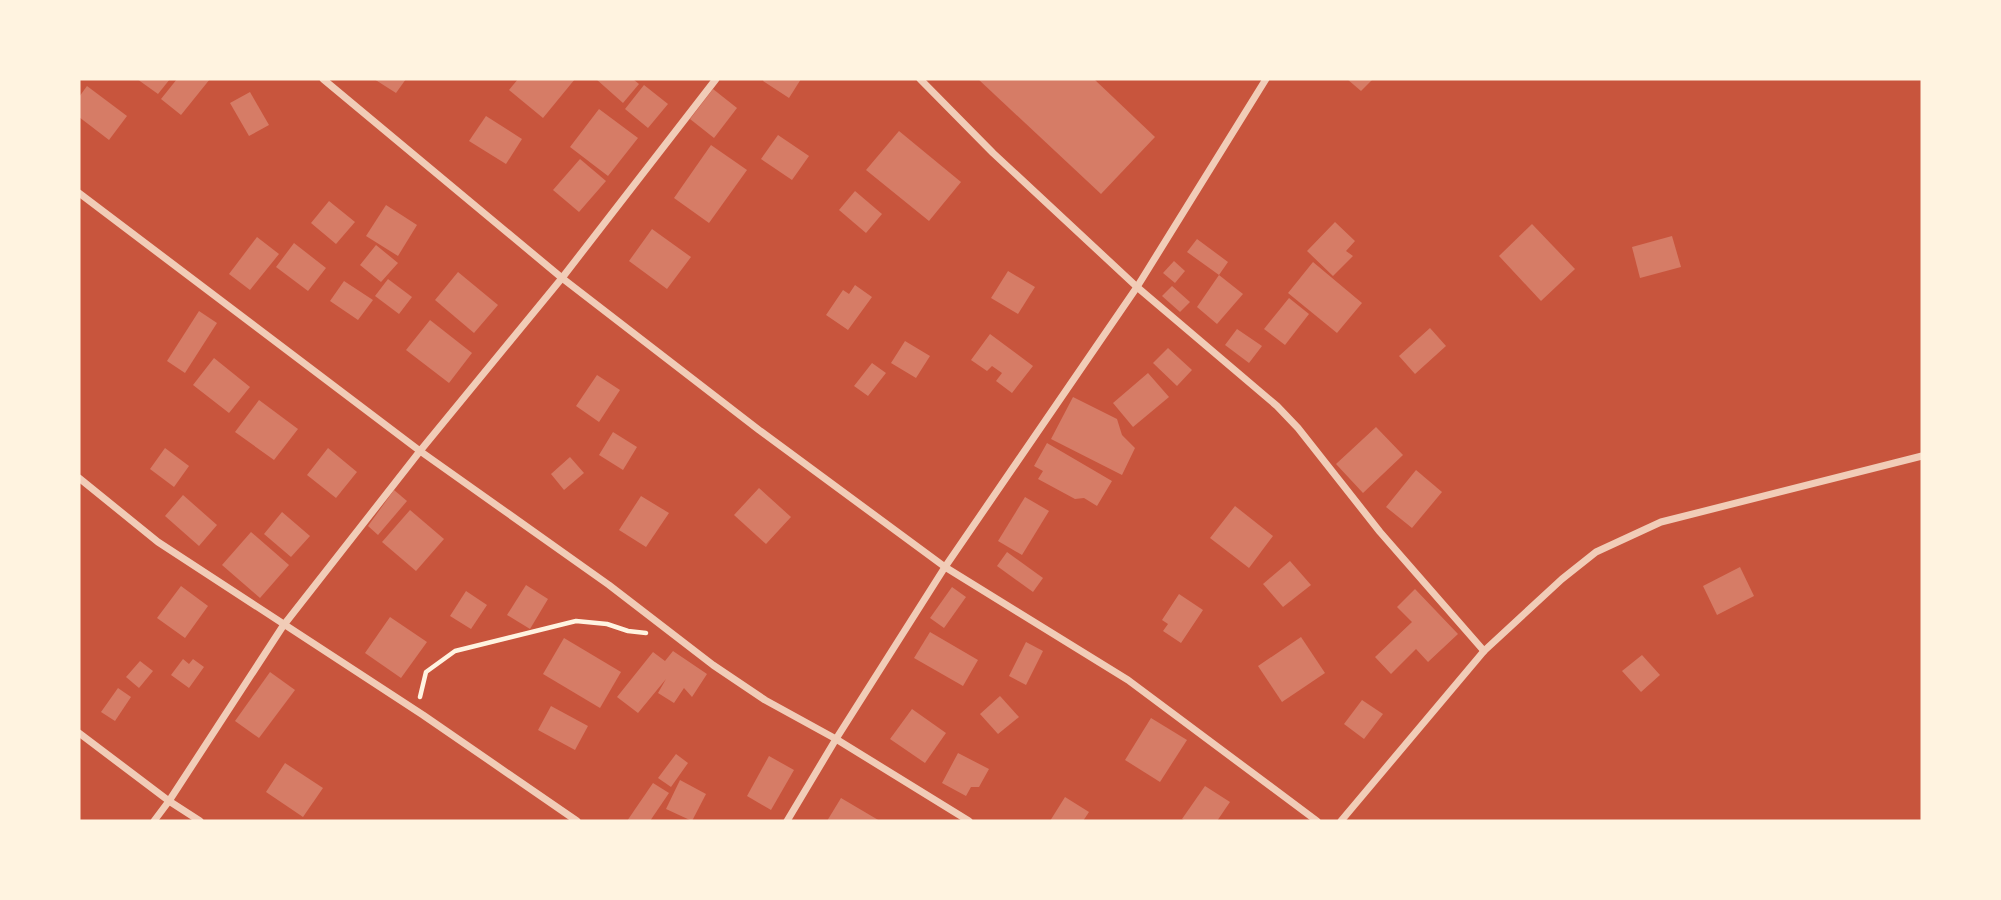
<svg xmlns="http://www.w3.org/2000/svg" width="2001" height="900" font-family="'DM Sans',sans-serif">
<rect width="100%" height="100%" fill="#c8553d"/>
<!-- building -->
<g fill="#d67c66">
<path d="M137,79H170L158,94Z"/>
<path d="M177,79H210L181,115L161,99Z"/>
<path d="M374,79H406L396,93Z"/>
<path d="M518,79H575L543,118L509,90Z"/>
<path d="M596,79H633L639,84L623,103Z"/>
<path d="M764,79H801L789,98L763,81Z"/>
<path d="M978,79H1094L1155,137L1101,194Z"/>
<path d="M1347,79H1373L1361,91Z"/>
<path d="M644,85L668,104L648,128L625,109Z"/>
<path d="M87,86L127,116L109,140L79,117V97Z"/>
<path d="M713,89L737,108L714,138L690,119Z"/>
<path d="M250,92L269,125L249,136L230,103Z"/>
<path d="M599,109L638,138L608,176L570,147Z"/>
<path d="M486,116L522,139L506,164L469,141Z"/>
<path d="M899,131L961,182L929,221L866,170Z"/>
<path d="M778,135L809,156L792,180L761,159Z"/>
<path d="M711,145L747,170L709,223L674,198Z"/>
<path d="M580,159L606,181L579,212L553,190Z"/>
<path d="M855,191L882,214L866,233L839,210Z"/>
<path d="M329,201L355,222L336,244L311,223Z"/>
<path d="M386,205L417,225L398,256L366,236Z"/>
<path d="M1335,222L1355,241L1346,251L1353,256L1333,276L1307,251Z"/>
<path d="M1532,224L1575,269L1541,301L1499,256Z"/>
<path d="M652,229L691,257L667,289L629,261Z"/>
<path d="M1672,236L1681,267L1640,278L1632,247Z"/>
<path d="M257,237L279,254L250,290L229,274Z"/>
<path d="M1197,239L1228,262L1219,275L1187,252Z"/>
<path d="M294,243L326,268L308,291L276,267Z"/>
<path d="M376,245L398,263L381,282L360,265Z"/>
<path d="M1174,261L1185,271L1175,283L1163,273Z"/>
<path d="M1313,262L1362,303L1337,333L1288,293Z"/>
<path d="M1008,271L1035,287L1018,314L991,298Z"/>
<path d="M458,272L498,305L474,333L435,300Z"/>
<path d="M1219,275L1243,294L1217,324L1197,307Z"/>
<path d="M388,279L412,297L399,314L375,296Z"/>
<path d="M344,281L373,300L358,320L330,301Z"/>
<path d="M855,285L872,297L848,330L826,315L843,290L849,294Z"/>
<path d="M1172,286L1190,302L1180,312L1162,296Z"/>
<path d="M1289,298L1309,314L1285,345L1264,329Z"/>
<path d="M199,311L217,323L185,373L167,361Z"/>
<path d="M430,320L472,353L449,383L406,350Z"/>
<path d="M1430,328L1446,346L1415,374L1399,356Z"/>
<path d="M1237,329L1262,346L1249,363L1225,345Z"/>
<path d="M990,334L1033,366L1012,393L996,381L1002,373L992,366L987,371L971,360Z"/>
<path d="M905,341L930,356L916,378L891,363Z"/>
<path d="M1168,348L1192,370L1177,386L1153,363Z"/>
<path d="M214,358L250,387L229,413L193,385Z"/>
<path d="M872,363L886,373L868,396L854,386Z"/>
<path d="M1148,373L1169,397L1133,427L1113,403Z"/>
<path d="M597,375L620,390L599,422L576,406Z"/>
<path d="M1073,397L1117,419L1122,435L1135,448L1122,475L1051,439Z"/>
<path d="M259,400L298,429L274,460L235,432Z"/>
<path d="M1376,427L1403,455L1363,493L1336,464Z"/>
<path d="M613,432L637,447L623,470L599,455Z"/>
<path d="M1047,443L1112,481L1097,506L1084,498L1075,499L1038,479L1043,471L1034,466Z"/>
<path d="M165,448L189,466L174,487L150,469Z"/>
<path d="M328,448L357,472L336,498L307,475Z"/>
<path d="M570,457L584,473L564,490L551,474Z"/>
<path d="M1416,470L1442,492L1412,528L1386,507Z"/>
<path d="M759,488L791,517L766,544L734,515Z"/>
<path d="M394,490L407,501L378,535L368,526Z"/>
<path d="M183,495L217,525L199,546L165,516Z"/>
<path d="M641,496L669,513L646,547L619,530Z"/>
<path d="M1025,497L1049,511L1022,555L998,541Z"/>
<path d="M1235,506L1273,536L1249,568L1210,538Z"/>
<path d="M410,510L444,539L416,571L382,542Z"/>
<path d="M282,512L310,536L291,557L264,534Z"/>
<path d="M251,532L289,565L260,598L222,565Z"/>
<path d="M1007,552L1043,578L1033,592L997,566Z"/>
<path d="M1290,561L1311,585L1283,607L1263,584Z"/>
<path d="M1740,567L1754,596L1717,615L1703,586Z"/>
<path d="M526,585L548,599L530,629L507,615Z"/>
<path d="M181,586L208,606L185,638L157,618Z"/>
<path d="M952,587L966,597L944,628L930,618Z"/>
<path d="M1415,589L1458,634L1428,662L1416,649L1391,674L1375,657L1412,622L1397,607Z"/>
<path d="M466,591L487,605L471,629L450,616Z"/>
<path d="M1179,594L1203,610L1181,643L1163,631L1168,624L1162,620Z"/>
<path d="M390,617L427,642L401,678L365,653Z"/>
<path d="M930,632L978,660L963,686L914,658Z"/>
<path d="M1301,637L1325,673L1282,702L1258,666Z"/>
<path d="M564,638L621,672L600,708L543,674Z"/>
<path d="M1026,642L1043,651L1026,685L1009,676Z"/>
<path d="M673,651L707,674L692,697L684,688L674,703L658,693L666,679L638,713L617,697L653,652L665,661Z"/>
<path d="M1642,655L1660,675L1641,692L1622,671Z"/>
<path d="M183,659L189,664L193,659L204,667L189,688L171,675Z"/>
<path d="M140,661L153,671L139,688L126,677Z"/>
<path d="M270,672L295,690L259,738L235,721Z"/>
<path d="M118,688L131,697L115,721L101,712Z"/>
<path d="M1000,696L1019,717L998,734L980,714Z"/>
<path d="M1362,700L1383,714L1364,739L1344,724Z"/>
<path d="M551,706L588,726L575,750L538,730Z"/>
<path d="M912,709L946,733L925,763L890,739Z"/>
<path d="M1151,718L1187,740L1160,782L1125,760Z"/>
<path d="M958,753L989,769L979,787H971L966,796L942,783Z"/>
<path d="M676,754L688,763L671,787L658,778Z"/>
<path d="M769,756L794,770L771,810L747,796Z"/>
<path d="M285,763L323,788L303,817L266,792Z"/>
<path d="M680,780L706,794L692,821L666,809Z"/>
<path d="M653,783L669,793L650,821H627Z"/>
<path d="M1205,786L1230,802L1217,821H1186L1182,819Z"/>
<path d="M1065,797L1089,812L1083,821H1050Z"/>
<path d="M841,798L880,821H827Z"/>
</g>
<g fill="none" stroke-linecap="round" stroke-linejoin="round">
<!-- path -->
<path stroke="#fff3e0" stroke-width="4.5" d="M420,697L426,672L455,651L576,621L607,624L628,631L646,633"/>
<!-- minor -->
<g stroke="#f1ccb7" stroke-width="7">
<path d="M323,79L562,278L759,430L945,567L1128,680L1317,821"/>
<path d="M920,79L993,153L1137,287L1277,406L1298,428L1380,532L1484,651"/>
<path d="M79,193L420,451L609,585L713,665L765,700L836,739L969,821"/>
<path d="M79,478L158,542L423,715L577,821"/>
<path d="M79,733L169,801L200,821"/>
<path d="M154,821L169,801L283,626L420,451L562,278L716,79"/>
<path d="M787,821L836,739L945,567L1137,287L1266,79"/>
<path d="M1341,821L1484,651L1562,579L1596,552L1661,522L1922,456"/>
</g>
</g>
<!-- border -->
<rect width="2001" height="900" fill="none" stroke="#fff3e0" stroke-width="161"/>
</svg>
